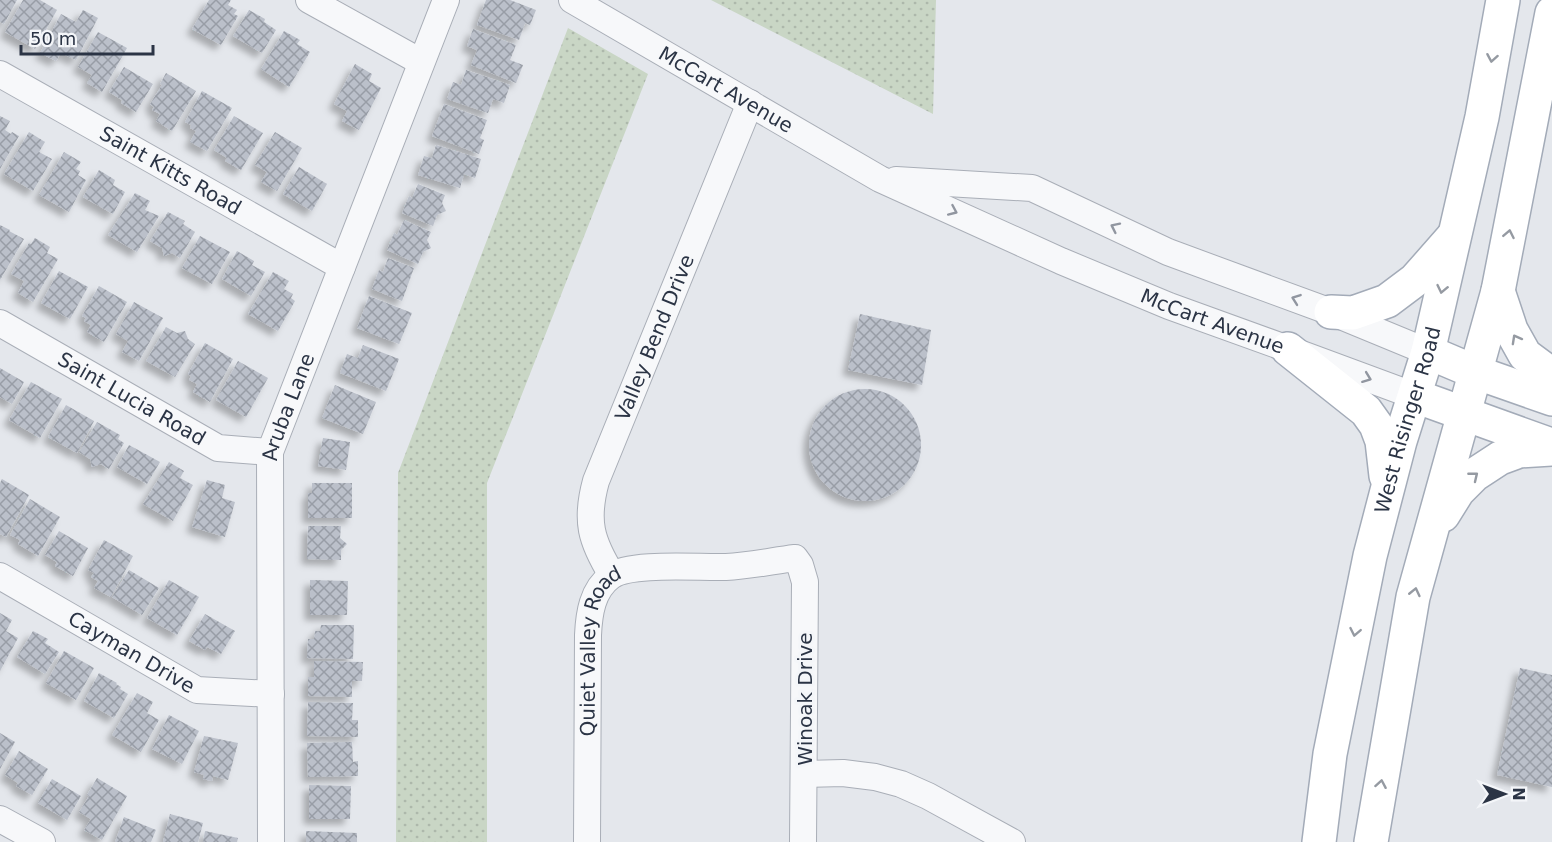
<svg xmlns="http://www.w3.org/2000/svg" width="1552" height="842" font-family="'DejaVu Sans',sans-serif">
<defs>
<pattern id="grass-dots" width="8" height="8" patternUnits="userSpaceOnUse" patternTransform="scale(1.5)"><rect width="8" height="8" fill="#c9d6c5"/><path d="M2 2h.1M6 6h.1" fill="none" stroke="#adb8ab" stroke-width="1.8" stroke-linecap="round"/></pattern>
<pattern id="building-cross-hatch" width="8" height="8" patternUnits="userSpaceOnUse" patternTransform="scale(1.5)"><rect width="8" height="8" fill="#bbc0ca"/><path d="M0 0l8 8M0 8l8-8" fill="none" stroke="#989da6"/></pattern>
<filter id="shadow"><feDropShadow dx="-5.5" dy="5.5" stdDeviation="3" flood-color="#0004"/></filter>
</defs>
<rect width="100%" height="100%" fill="#e4e7ec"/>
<!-- grass -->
<g fill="url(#grass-dots)">
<path d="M711,0H936L933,114Z"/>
<path d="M568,28L648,74L487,483V842H396L398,473Z"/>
</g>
<!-- building -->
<g fill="url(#building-cross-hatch)" filter="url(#shadow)">
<path d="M0,0H17L4,24L0,22Z"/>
<path d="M23,0H40L57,10L35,49L5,32Z"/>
<path d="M209,0H231L228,5L237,10L234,14L238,16L221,45L192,29Z"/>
<path d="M486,0H510L536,10L530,25L525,23L519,40L477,25Z"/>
<path d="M83,10L98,18L76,60L61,53L56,61L40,53L61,14L76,22Z"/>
<path d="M249,10L265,19L264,22L276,30L262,53L233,36Z"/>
<path d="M473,29L516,45L510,60L523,65L516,83L471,65L477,50L467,46Z"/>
<path d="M284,31L300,40L297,44L310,52L289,87L261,69Z"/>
<path d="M98,32L127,48L102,92L87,83L92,75L78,67Z"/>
<path d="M355,64L372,74L369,81L381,88L359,130L342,121L347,111L334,104Z"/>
<path d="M124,67L153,84L136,112L121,103L122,100L109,92Z"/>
<path d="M466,70L510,85L504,103L493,99L488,113L447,99L453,82L461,85Z"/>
<path d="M166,73L196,91L172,131L156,121L160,114L152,110L154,107L150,104L162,85L160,84Z"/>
<path d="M202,91L232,108L207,151L190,142L196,131L190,128L191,125L185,122Z"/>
<path d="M444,104L487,120L480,138L484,140L479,154L432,136Z"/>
<path d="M0,116L10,121L5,130L11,134L12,132L19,136L0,169Z"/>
<path d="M234,116L263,133L241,170L225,161L227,158L214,150Z"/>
<path d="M29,132L45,142L39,152L52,159L33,191L4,174Z"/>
<path d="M275,132L302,148L277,191L261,182L267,172L255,165Z"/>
<path d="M436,145L481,159L475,178L464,174L460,188L418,175L424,156L432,158Z"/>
<path d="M64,152L81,162L76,169L80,171L78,175L86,180L69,212L39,195Z"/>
<path d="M299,167L327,184L312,211L283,194Z"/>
<path d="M99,170L115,180L113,185L125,192L113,214L83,197Z"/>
<path d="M418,184L445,195L442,203L446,211L437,215L433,226L402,213L409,196L412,198Z"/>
<path d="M135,193L150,201L145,210L159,216L137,252L108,235Z"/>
<path d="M168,212L185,221L183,224L195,232L180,258L172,253L164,256L162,248L150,241Z"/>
<path d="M404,220L431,232L427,240L431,248L423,252L418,264L387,250L394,233L397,235Z"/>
<path d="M0,225L10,230L9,231L24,239L0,280Z"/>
<path d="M200,236L230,252L212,284L182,268Z"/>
<path d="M35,238L50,247L47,253L58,259L33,302L18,293L24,281L11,274L29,243L31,244Z"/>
<path d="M237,251L254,261L252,265L265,272L251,296L222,279Z"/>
<path d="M388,258L414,268L402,301L372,289L379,270L383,272Z"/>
<path d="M59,271L88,287L70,319L41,303Z"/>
<path d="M273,272L289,281L284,289L293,294L291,298L295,301L278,331L248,314Z"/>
<path d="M99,286L127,302L104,342L87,332L91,325L84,321L86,318L82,316Z"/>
<path d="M369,296L412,313L399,344L357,328Z"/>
<path d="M134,302L163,318L139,361L122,352L128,341L116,334Z"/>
<path d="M860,314L931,330L922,385L848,370Z"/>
<path d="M166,327L177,333L185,331L188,339L195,344L175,377L146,361Z"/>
<path d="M205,343L233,359L210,402L193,392L197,384L189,380L191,376L188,374Z"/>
<path d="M363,345L399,359L386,391L340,373L347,354L358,358Z"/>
<path d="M238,361L268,378L246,417L216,400Z"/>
<path d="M0,368L24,382L12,404L0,397Z"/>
<path d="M31,382L62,399L40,438L9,420Z"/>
<path d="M335,385L376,402L363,434L322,418Z"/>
<circle cx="865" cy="445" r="56"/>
<path d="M66,405L94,421L77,453L48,437Z"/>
<path d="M97,422L120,435L118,439L124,443L109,469L101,464L92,467L90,459L79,452Z"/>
<path d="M323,438L350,442L346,470L318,466Z"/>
<path d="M129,445L160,462L147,484L117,467Z"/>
<path d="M169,462L184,471L180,478L193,485L173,521L143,504Z"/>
<path d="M2,479L29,495L6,537L0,534V483Z"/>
<path d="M207,480L225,485L222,498L235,502L225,537L192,527Z"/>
<path d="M312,483H352V518H308V493H312Z"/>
<path d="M30,499L60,517L38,556L18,544L20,540L10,535Z"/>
<path d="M308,526H341L340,538L347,544L341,550V560L307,559Z"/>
<path d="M59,531L88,548L73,576L55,566L57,562L45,555Z"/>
<path d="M104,540L133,556L111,597L94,588L98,581L91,577L94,573L88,570Z"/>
<path d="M129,570L159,588L142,615L112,597Z"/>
<path d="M169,580L199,597L177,635L147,618Z"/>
<path d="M310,580L348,581L347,615H310Z"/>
<path d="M0,613L12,620L6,631L18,638L0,671Z"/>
<path d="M205,614L235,631L221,654L207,647L205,650L189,641Z"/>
<path d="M321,625H354L353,659L307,658L308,639H314L315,631H320Z"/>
<path d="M33,631L48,639L45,643L59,652L45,674L17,657Z"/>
<path d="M64,651L94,668L76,700L46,683Z"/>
<path d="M314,661L363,662L362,681H352V697L308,696V677H314Z"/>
<path d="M1520,668L1552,675V787L1497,775Z"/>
<path d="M99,673L117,683L116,684L121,687L120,689L128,694L114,718L84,701Z"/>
<path d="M137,693L153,702L147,713L159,720L141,752L112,735Z"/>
<path d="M308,702L353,703L352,720H358V737L307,736Z"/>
<path d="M169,715L199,731L182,764L152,749Z"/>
<path d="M0,733L15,742L0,769Z"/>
<path d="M204,736L238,743L228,780L213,776L212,781L203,779L204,775L194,772Z"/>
<path d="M352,742L353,762L358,761V776L308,777L307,743Z"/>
<path d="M19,751L48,769L32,795L16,786L18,783L5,775Z"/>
<path d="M97,778L127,796L102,840L84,830L91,819L79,812L89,796L87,795Z"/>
<path d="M52,779L81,796L67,820L38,803Z"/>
<path d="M309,785L351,786L350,819H309Z"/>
<path d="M170,814L203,823L198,842H163Z"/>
<path d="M124,817L156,830L151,842H115Z"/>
<path d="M205,831L238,838L237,842H203Z"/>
<path d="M306,831L357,833V842H306Z"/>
</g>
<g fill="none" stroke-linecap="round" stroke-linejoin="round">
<!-- minor casing -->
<g stroke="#a9aeb7" stroke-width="28">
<g id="minor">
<path d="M309,0L421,62"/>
<path id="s1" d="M572,0L880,179L1061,261L1169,306L1288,349L1415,396"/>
<path id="s2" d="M0,74L342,267"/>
<path d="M896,180L1032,188L1168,252L1331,312L1428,352"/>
<path id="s3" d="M0,323L218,448L270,452"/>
<path id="s4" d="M612,575C591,541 585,521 596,481L750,103"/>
<path id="s5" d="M0,576L197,690L271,694"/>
<path d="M804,774L843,773L875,777L901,784L928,796L1012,842"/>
<path d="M0,819L42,842"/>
<path id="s6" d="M271,842L270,452L446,0"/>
<path id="s7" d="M587,842L588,635C589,614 592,590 611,576C631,562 699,568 726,567C749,566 772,561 795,558L800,565L805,582L803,842"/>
</g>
</g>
<!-- major casing -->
<g stroke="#a3abb8" stroke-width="36">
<g id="major">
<path d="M1498,291L1511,330L1525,355L1552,375"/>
<path d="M1331,312L1353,313L1387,301L1415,280L1452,238"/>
<path d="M1288,349L1366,411L1376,425L1382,441L1386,476"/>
<path d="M1428,352L1475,372L1552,399"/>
<path d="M1415,396L1551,445"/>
<path d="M1443,515L1458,491L1474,475L1500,458L1519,451L1552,449"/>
<path id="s8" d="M1319,842L1330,754L1370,556L1400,441L1428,352L1482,117L1503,0"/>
<path d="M1371,842L1413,597L1498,291L1552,13"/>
</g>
</g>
<!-- minor -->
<use href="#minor" stroke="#f7f8fa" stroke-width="26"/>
<!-- major -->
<use href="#major" stroke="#fff" stroke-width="33"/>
</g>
<!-- one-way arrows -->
<defs><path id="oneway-chevron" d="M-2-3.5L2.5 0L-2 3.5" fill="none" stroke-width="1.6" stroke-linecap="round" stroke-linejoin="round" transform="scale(1.5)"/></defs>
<g stroke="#959aa2">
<use href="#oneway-chevron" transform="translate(1492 58) rotate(100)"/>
<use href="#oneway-chevron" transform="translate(1509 234) rotate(-79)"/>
<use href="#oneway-chevron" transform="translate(1442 289) rotate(102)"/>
<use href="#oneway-chevron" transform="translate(1516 339) rotate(-119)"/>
<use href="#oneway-chevron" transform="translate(1474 476) rotate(-39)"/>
<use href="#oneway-chevron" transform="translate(1415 592) rotate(-77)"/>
<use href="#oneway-chevron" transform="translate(1355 632) rotate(101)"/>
<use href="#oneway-chevron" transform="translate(1381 784) rotate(-80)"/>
</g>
<g stroke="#9196a0">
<use href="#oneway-chevron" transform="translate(953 211) rotate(24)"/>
<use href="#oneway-chevron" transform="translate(1115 227) rotate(-154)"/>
<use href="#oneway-chevron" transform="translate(1296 299) rotate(-160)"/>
<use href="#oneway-chevron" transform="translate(1367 378) rotate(21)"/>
</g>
<g text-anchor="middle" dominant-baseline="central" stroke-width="6" stroke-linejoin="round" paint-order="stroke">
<!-- street labels -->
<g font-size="20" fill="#2b3445" stroke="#f4f6f9">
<text stroke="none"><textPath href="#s1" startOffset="178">McCart Avenue</textPath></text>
<text stroke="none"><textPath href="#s2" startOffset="196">Saint Kitts Road</textPath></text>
<text stroke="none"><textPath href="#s1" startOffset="718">McCart Avenue</textPath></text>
<text stroke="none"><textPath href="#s4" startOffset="254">Valley Bend Drive</textPath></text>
<text stroke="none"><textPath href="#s3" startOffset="152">Saint Lucia Road</textPath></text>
<text stroke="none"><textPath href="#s6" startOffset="438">Aruba Lane</textPath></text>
<text stroke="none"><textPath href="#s8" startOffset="432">West Risinger Road</textPath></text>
<text stroke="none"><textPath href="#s5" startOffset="152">Cayman Drive</textPath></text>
<text stroke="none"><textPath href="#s7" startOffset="194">Quiet Valley Road</textPath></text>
<text transform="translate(805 699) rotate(-90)">Winoak Drive</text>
</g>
</g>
<!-- north arrow -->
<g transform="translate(1504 794) rotate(90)" stroke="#f4f6f9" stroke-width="4.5" paint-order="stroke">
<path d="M0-4.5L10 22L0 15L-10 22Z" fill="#2b3445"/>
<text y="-9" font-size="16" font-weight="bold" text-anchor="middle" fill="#2b3445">N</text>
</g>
<!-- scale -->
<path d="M21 45v9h132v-9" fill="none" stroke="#2b3445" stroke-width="3"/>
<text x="30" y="45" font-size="18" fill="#2b3445" stroke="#f4f6f9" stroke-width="4.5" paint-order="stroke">50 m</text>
</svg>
